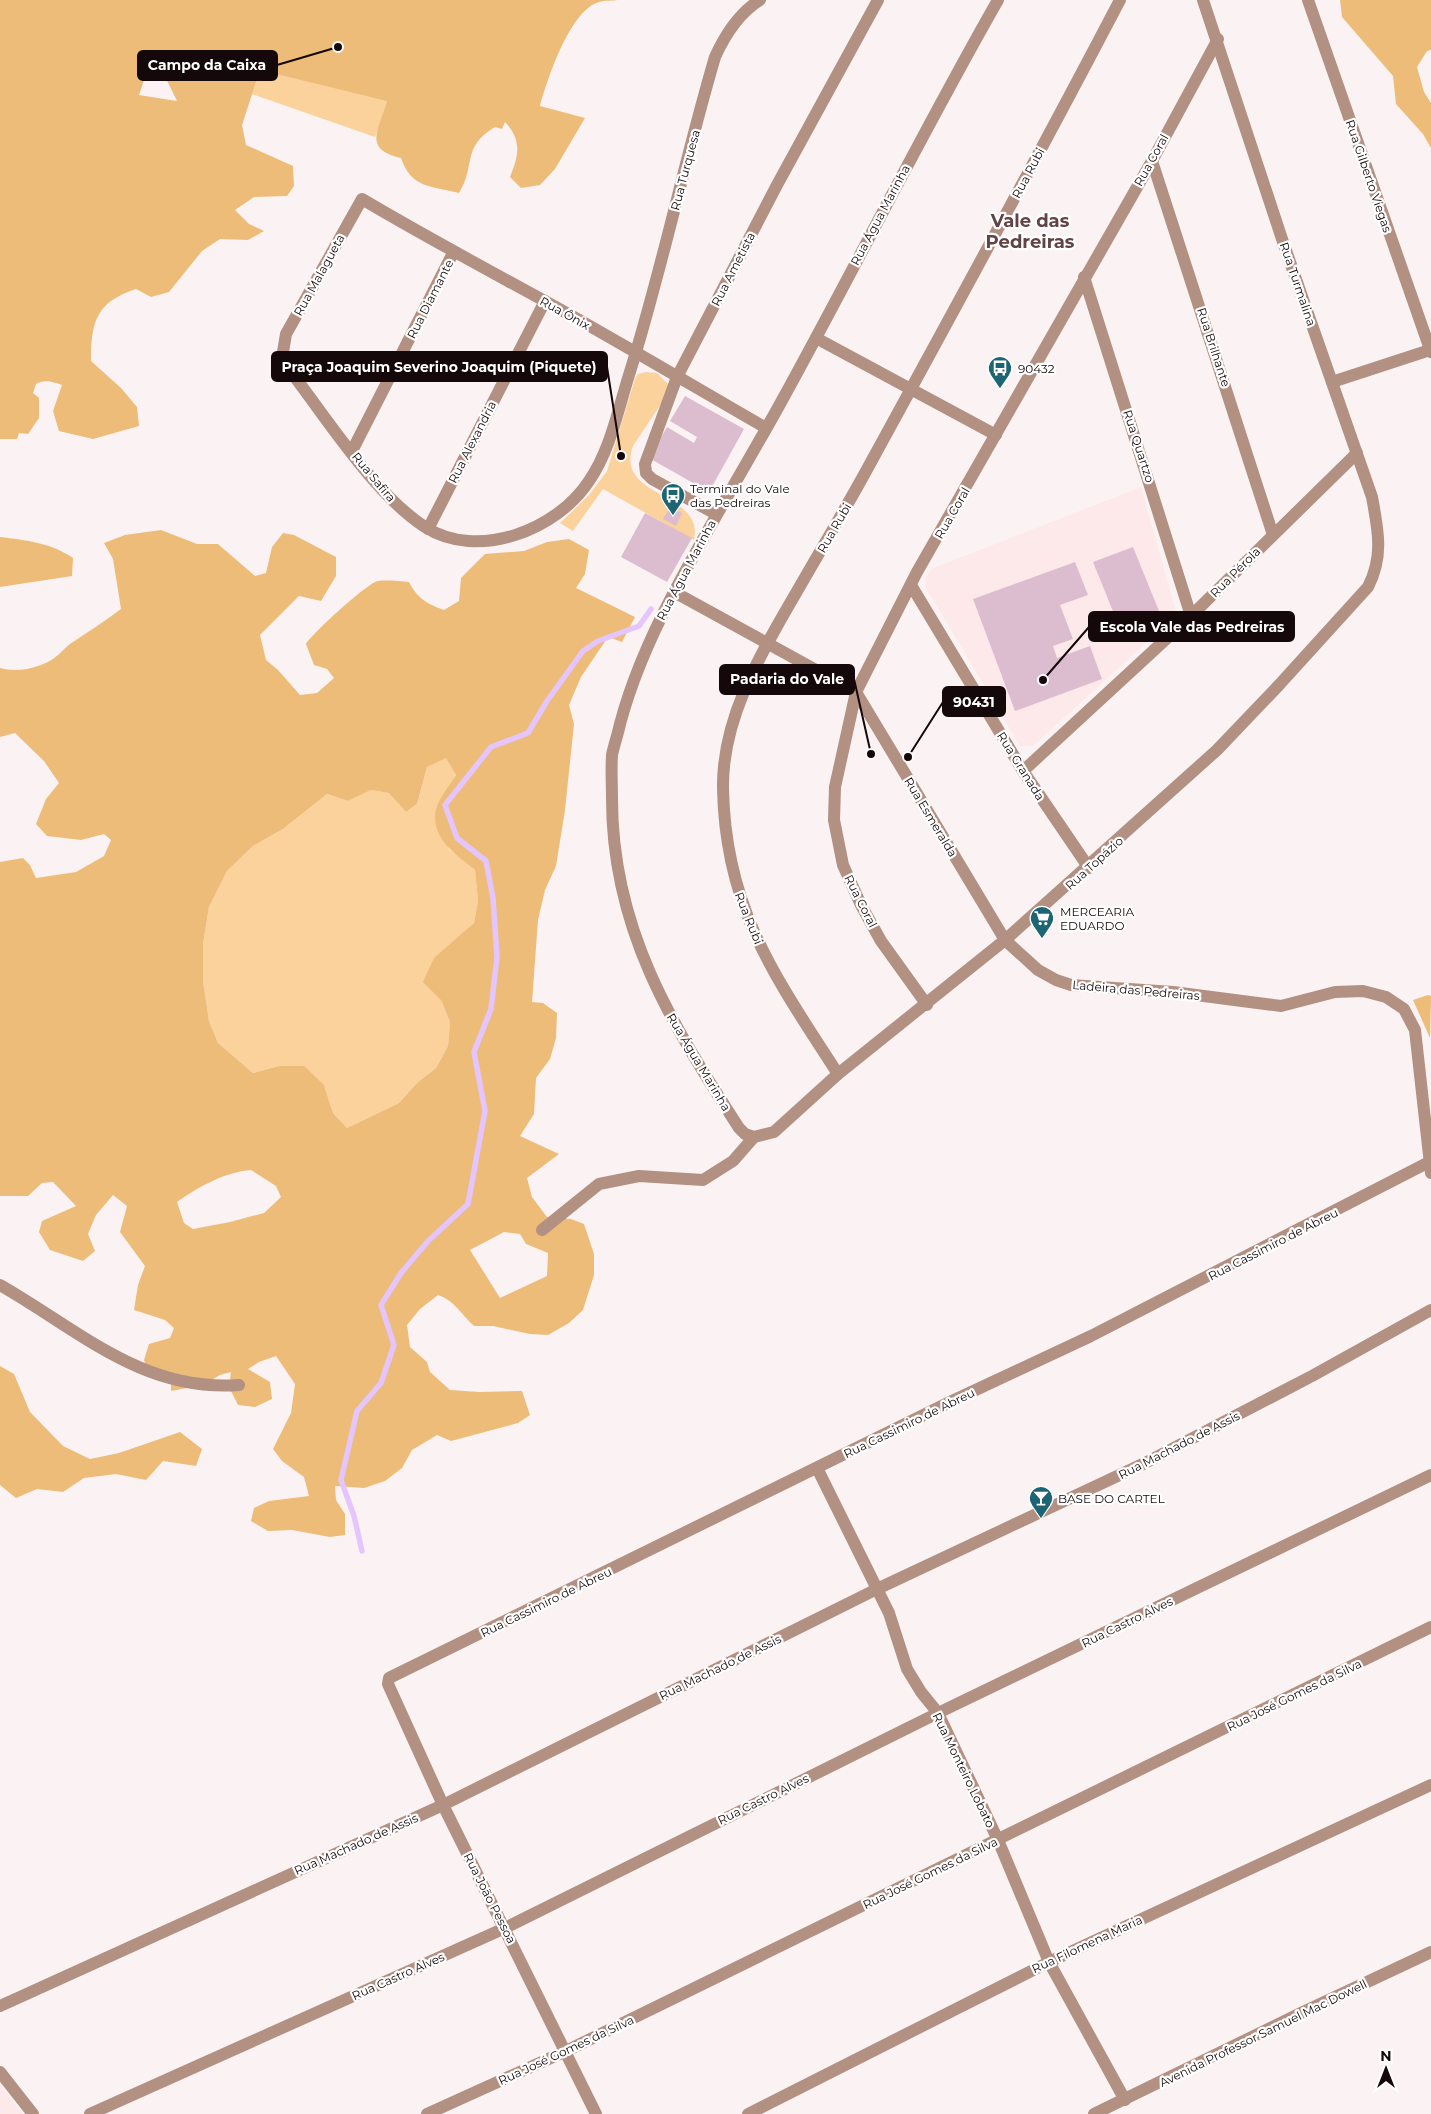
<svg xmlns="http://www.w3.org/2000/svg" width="1431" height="2114" font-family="Montserrat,sans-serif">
<rect width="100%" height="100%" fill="#fbf3f3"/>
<!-- built -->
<g fill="#fde9ea">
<path d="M1141,487L1177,615L1033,746H1020L925,586L926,577L931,569Z"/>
<path d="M0,2085L23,2114H0Z"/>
</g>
<!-- green -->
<g fill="#fbd29b">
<path d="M285,0H423L375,137L252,94Z"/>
<path d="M646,372L657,373L669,385L663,401L633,446C614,499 705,491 694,540L603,489L573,531L560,523L589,495L607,471L635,379L638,374Z"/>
<path d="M446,757L456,775L436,808L449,849L475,870L478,901L474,923L464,933L441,1000L450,1022L448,1046L436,1068L417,1083L399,1103L347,1128L333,1113L324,1085L279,1066L253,1073L218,1043L209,1021L203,981V944L209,907L227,871L253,846L283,829L327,794L348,801L371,790L390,793L406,812L417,804L427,767Z"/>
</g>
<!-- forest -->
<g fill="#edbc78" fill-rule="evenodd">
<path d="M0,0H618C612,1 605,0 599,2C570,10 547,80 540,106L585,118L555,169L540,185L521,188L510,177C519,155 522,140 505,122L502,129L495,127C461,147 476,166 459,193C431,186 411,188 401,158C361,149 380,128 387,101L260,70L242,125L246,145L293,166L294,186L287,196L254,197L235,210L249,224L264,231L248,240L220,239L202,251L169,292L151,297L136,289C96,302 91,322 91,361L121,388L137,407L139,426L93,439L59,431L53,411L62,385C53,382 45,379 36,384L33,393L39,398V418L28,434L19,433L17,439H0ZM153,54H154L177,101L139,95Z"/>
<path d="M1340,0H1431V50L1427,51L1417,67L1424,92L1431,103V148L1423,134L1396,104L1393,76L1342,17Z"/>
<path d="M161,530L197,544H218L255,576L266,573L272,547L283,533L294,535L336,557V576L321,601L299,596L260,635L266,660L278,670L300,695L317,693L334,678L327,669L314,665L306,644C312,634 367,583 378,581C388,580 399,581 409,582C417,598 427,604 444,610L459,601L461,578L485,554L524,551L547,542L569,539L589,550L585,574L576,588L635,617L622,642L608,637L581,677L569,705L574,724L565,810L556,866L545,890L538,920L532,1002L543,1003L557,1013L556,1038L550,1059L536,1078L534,1114L520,1136L559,1154L527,1178L532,1197L547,1217L571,1219L584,1224L594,1254V1275L583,1310L569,1323L548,1335L530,1334L493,1326H474C460,1313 455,1301 438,1295L420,1309L407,1325L410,1347L427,1362L430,1372L450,1390L479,1392L522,1391L530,1415L518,1423L451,1441L437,1435L412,1450L402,1468L385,1481L364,1488L335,1486L336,1500L345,1514V1535L330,1537L292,1530L268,1531L251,1521L254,1508L269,1501L309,1496L304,1477L282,1461L273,1449L291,1413L295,1384L276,1356L259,1362L248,1369L270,1382L272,1399L255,1407L238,1405L229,1387L231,1372L220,1375L203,1385L171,1391V1372L147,1370L144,1360L149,1344L170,1338L174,1328L165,1320L134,1310L138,1285L145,1266L120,1232L127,1206L113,1195L96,1215L88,1234L95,1251L83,1261L50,1250L39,1232L42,1221L76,1206L53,1182L42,1183L28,1196H0V862L23,858L30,865L36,878L76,872L104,856L111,840L104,834L81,840L47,836L36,824L46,799L59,783L44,761L15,733L0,737V668C18,673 43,668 58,655C63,651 67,645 73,642C89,631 105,621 121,609L113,559L104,543L125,535ZM446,758L456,775C450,785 439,798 436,809C430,838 455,854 475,870L478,901L474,923L434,958L423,982L441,1000L450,1022L448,1046L436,1068L417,1083L399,1103L347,1128L333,1113L324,1085L304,1066H279L253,1073L218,1043L209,1021L203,981V944L209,907L227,871L253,846L283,829L327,794L348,801L371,790L389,793L406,812L417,804L427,767ZM251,1170L276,1186L281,1197L264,1213L230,1222L193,1229L184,1223L177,1202C198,1187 225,1172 251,1170ZM504,1232L520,1234L526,1244L548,1253L547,1276L500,1298L470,1250Z"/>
<path d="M0,537C26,540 51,543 73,558L72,576L0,587Z"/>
<path d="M1428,995L1431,996L1430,1038L1413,1000Z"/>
<path d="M0,1366L14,1374L30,1412L63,1446L90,1459L119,1453L180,1432L202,1449L196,1466L163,1461L146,1480L116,1474L84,1478L63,1492L37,1489L16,1498L0,1485Z"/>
</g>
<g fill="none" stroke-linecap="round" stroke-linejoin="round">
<!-- stream -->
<path stroke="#e4c5fd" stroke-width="5.5" d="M362,1551L354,1516L341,1480L357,1411L381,1383L394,1345L381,1305L401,1273L428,1241L468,1204L485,1111L474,1052L491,1009L497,957L493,898L486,861L457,838L445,805L491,747L528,733L547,701L583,651L598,641L639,626L651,609"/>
</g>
<!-- building -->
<g fill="#dcbccf">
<path d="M685,396L744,429L709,492L649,458L667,427L694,443L697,437L670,421Z"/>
<path d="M670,507L682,513L676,526L663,519Z"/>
<path d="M645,513L692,538L667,582L621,557Z"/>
<path d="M1133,547L1163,621L1123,636L1093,562Z"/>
<path d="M1075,562L1088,595L1060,605L1073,639L1053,646L1057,658L1090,646L1102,679L1015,711L973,599Z"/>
</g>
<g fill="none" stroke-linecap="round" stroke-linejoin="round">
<!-- minor -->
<g stroke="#b29082" stroke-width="12">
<path d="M760,0C739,13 725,35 715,57C684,162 662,270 629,375C618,410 610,451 589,481C557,530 478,561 425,527C374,494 326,417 288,368L283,352L286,334L362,199C436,243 513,283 588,325C648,359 707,394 766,428"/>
<path d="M998,0C922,133 854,270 780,404C744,469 706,531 672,596C650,638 632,679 620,724C618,734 614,745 612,755C611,769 612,785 612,799C612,929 671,1023 739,1128L745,1134L754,1137L774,1132L838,1074L1005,940L1217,750L1279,685L1368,587C1384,556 1378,530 1372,497L1282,239L1203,0"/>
<path d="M1308,0L1431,352"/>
<path d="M1152,161L1273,535"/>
<path d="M1084,277L1191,616"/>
<path d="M816,338L996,435"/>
<path d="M1332,382L1430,350"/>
<path d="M352,451L453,253"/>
<path d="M716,514L652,479L646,473L645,464L677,377L777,185L878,0"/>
<path d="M428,529L545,301"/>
<path d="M911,585L1023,771L1089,868"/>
<path d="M674,592L856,692L1005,940L1038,970L1056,980L1071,985L1173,992L1281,1006L1335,992L1363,991L1386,997L1404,1009L1415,1030L1431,1173"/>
<path d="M1023,771L1191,616L1357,453"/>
<path d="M927,1005L881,941L861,905L843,865L834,820L835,787L856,692L917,572L1152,161L1218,39"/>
<path d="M838,1074C776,978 725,909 723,788C722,717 762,652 796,593C819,553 843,513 865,473C951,316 1037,159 1120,0"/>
<path d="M542,1230L599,1184L639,1176L703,1180L733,1161L754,1137"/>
<path d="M0,1285C79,1330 142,1392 239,1385"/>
<path d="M817,1468L889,1613L907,1669L921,1692L938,1713L998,1840L1049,1962L1125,2100"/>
<path d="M0,2006L443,1805L877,1589L1145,1463L1312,1376L1431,1310"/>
<path d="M0,2072L33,2114"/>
<path d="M90,2114L505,1928L938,1713L1431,1475"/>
<path d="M427,2114L566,2051L1431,1627"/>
<path d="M596,2114L443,1805L388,1684L389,1678L950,1402L1091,1336L1431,1161"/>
<path d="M748,2114L1049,1962L1431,1785"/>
<path d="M1094,2114L1299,2014L1431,1952"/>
</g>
</g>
<!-- icons -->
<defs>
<g id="bus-pin" transform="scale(1.25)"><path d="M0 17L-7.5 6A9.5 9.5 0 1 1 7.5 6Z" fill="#1d6474" stroke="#fff"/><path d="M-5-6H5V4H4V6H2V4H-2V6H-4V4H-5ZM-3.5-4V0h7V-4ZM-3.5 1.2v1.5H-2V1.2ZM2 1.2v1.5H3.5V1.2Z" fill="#fff"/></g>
<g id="supermarket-pin" transform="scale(1.25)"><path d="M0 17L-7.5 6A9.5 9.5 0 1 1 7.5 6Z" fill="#1d6474" stroke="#fff"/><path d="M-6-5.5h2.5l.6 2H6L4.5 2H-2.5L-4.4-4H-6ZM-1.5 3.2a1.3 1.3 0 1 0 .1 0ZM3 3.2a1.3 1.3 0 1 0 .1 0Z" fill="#fff"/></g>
<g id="bar-pin" transform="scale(1.25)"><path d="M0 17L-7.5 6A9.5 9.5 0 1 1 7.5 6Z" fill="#1d6474" stroke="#fff"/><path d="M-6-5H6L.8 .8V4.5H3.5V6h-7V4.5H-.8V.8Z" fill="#fff"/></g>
</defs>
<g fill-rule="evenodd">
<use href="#bus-pin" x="1000" y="368"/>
<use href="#bus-pin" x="673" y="495"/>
<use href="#supermarket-pin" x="1042" y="918"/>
<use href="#bar-pin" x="1041" y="1498"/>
</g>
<g text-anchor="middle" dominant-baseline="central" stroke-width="4.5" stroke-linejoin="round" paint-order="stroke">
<!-- street labels -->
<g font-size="12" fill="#14080a" stroke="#fff">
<text transform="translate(1151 160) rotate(-61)">Rua Coral</text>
<text transform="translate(685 170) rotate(-75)">Rua Turquesa</text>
<text transform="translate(1028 173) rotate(-62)">Rua Rubi</text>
<text transform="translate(1369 176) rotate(71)">Rua Gilberto Viegas</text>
<text transform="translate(880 215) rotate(-62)">Rua Água Marinha</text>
<text transform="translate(733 269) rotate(-63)">Rua Ametista</text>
<text transform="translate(319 275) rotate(-61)">Rua Malagueta</text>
<text transform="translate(1298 284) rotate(71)">Rua Turmalina</text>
<text transform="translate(430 299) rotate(-63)">Rua Diamante</text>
<text transform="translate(565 313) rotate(29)">Rua Ônix</text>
<text transform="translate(1214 347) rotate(72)">Rua Brilhante</text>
<text transform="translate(472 442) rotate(-63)">Rua Alexandria</text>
<text transform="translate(1139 446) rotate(72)">Rua Quartzo</text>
<text transform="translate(374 477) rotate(50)">Rua Safira</text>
<text transform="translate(952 513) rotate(-60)">Rua Coral</text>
<text transform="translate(834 528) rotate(-60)">Rua Rubi</text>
<text transform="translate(686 570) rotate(-62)">Rua Água Marinha</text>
<text transform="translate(1235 572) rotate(-45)">Rua Pérola</text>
<text transform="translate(1021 766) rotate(58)">Rua Granada</text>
<text transform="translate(931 817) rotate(59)">Rua Esmeralda</text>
<text transform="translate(1094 863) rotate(-42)">Rua Topázio</text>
<text transform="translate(861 901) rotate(63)">Rua Coral</text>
<text transform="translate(749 918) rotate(68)">Rua Rubi</text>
<text transform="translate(1136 990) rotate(5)">Ladeira das Pedreiras</text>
<text transform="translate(699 1062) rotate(59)">Rua Água Marinha</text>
<text transform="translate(1273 1244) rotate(-27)">Rua Cassimiro de Abreu</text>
<text transform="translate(909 1423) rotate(-26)">Rua Cassimiro de Abreu</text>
<text transform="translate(1179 1445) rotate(-27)">Rua Machado de Assis</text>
<text transform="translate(546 1602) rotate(-26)">Rua Cassimiro de Abreu</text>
<text transform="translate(1127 1622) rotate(-26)">Rua Castro Alves</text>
<text transform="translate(720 1667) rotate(-26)">Rua Machado de Assis</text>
<text transform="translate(1294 1695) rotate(-26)">Rua José Gomes da Silva</text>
<text transform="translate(964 1770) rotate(64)">Rua Monteiro Lobato</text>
<text transform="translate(763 1799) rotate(-26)">Rua Castro Alves</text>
<text transform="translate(356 1844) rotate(-24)">Rua Machado de Assis</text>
<text transform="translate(930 1873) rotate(-26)">Rua José Gomes da Silva</text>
<text transform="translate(490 1898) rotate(63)">Rua João Pessoa</text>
<text transform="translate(1087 1944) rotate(-25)">Rua Filomena Maria</text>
<text transform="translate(398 1976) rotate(-24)">Rua Castro Alves</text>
<text transform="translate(1263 2033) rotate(-26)">Avenida Professor Samuel Mac Dowell</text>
<text transform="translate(566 2050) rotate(-25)">Rua José Gomes da Silva</text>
</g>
<!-- poi labels -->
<g font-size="12" fill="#14080a" stroke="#fff" text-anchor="start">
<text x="1018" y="368">90432</text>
<text x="690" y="488">Terminal do Vale<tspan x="690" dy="14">das Pedreiras</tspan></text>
<text x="1060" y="911">MERCEARIA<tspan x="1060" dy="14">EDUARDO</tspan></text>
<text x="1058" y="1498">BASE DO CARTEL</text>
</g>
<!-- district labels -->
<g font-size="18" font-weight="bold" fill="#624245" stroke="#fff">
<text x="1030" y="221">Vale das<tspan x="1030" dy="21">Pedreiras</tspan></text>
</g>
</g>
<!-- callouts -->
<path fill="none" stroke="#14080a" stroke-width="2" d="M338 47L277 65M621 456L607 367M1043 680L1089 627M871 754L854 679M908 757L943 702"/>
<g fill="#14080a" stroke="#fff" stroke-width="2">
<circle cx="338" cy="47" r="5"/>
<circle cx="621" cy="456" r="5"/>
<circle cx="1043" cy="680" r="5"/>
<circle cx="871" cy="754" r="5"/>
<circle cx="908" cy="757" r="5"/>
</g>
<g fill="#14080a" stroke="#14080a" stroke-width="2">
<rect x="138" y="51" width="139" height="29" rx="5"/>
<rect x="272" y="352" width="335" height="29" rx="5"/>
<rect x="1089" y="612" width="205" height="29" rx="5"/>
<rect x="720" y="665" width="134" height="29" rx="5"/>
<rect x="943" y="687" width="62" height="29" rx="5"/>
</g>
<g font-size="14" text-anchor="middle" font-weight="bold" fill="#fff">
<text x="207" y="70">Campo da Caixa</text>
<text x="439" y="372">Praça Joaquim Severino Joaquim (Piquete)</text>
<text x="1192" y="632">Escola Vale das Pedreiras</text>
<text x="787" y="684">Padaria do Vale</text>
<text x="974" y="707">90431</text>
</g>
<!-- north arrow -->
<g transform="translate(1386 2069)" stroke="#ffffff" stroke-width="4" paint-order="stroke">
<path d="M0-4L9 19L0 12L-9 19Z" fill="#14080a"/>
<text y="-8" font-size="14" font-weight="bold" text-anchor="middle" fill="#14080a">N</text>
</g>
</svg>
